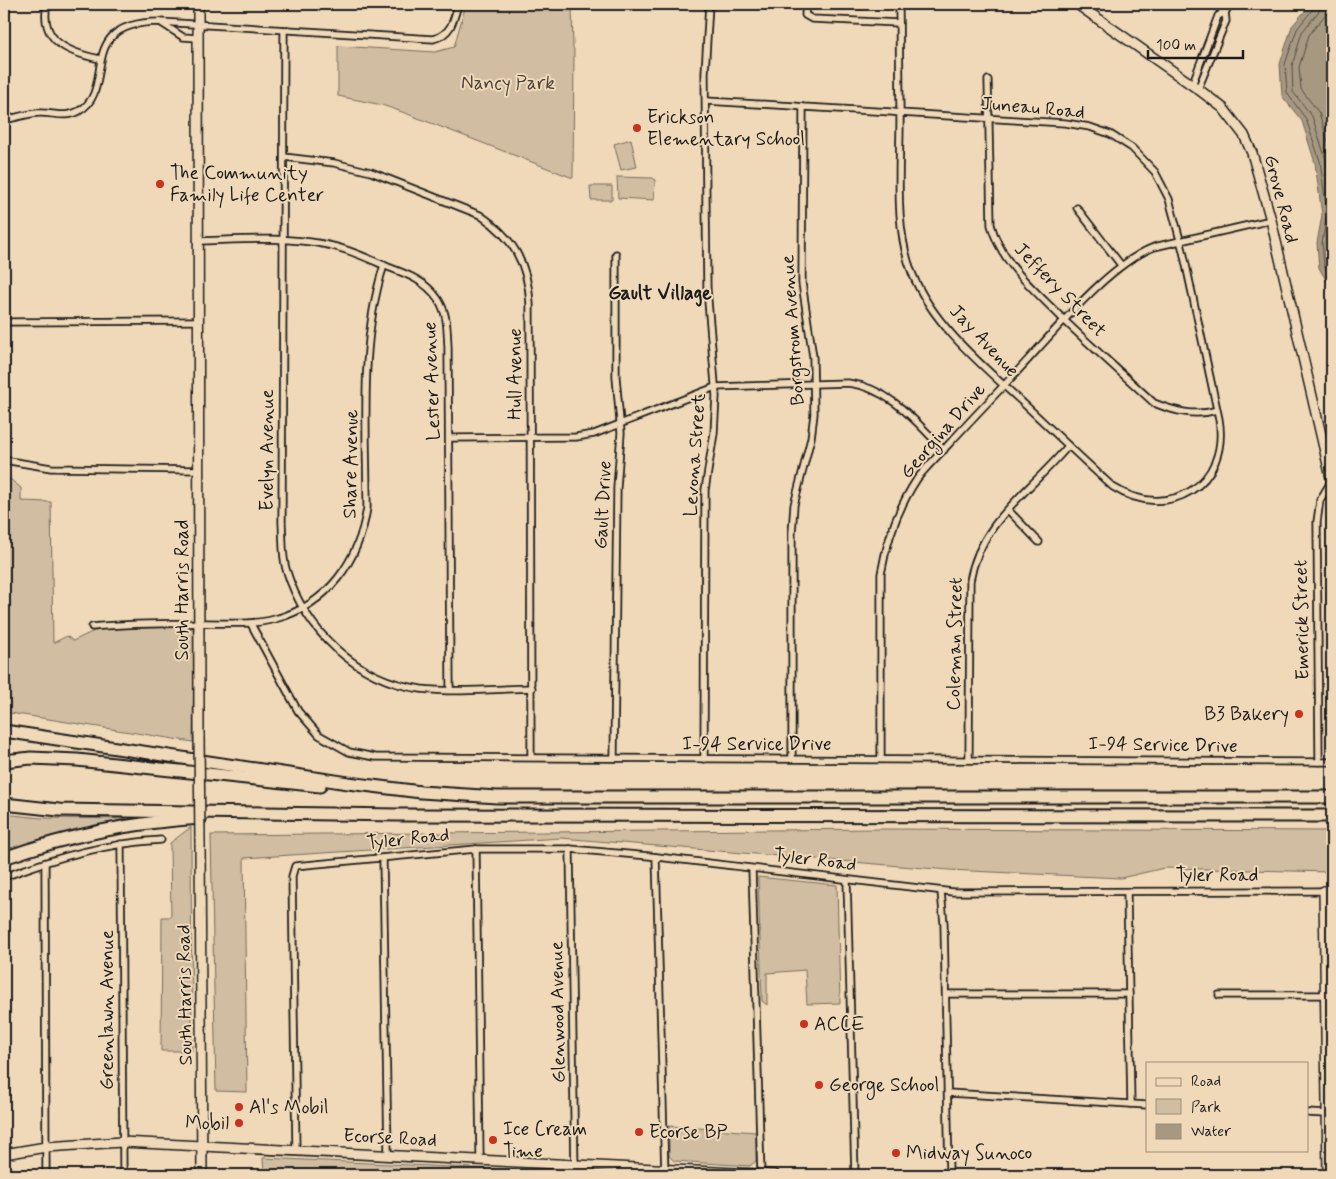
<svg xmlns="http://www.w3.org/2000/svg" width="1336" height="1179" font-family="Mynerve,sans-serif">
<rect width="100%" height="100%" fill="#f0d9b8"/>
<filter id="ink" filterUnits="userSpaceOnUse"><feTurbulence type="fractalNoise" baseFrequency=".02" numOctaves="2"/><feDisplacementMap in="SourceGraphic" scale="10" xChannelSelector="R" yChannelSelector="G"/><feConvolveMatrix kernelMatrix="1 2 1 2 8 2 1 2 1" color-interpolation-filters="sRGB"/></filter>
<g filter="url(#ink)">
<!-- green -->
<g fill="#d1bda1" stroke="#766c5e">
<path d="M466,4H572L573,48L574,49L573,178L405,113L382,105L338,96V46L435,52L454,47Z"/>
<path d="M631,139L637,167L621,170L614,144Z"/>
<path d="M617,177L653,178L655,180L654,200L618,198Z"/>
<path d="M590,186H612V200H591Z"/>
<path d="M4,474L21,488V501L51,502L53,643L67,636L73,641L94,631L106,629L187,627L194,630L193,742L4,712Z"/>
<path d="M4,814L41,818L126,819L63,834L4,852Z"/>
<path d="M191,827L192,1051H161L162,917H171L170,843Z"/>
<path d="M882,829L1332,831V872L1164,868L1121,878L949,870L561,838L244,858L247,1092L216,1091L211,835Z"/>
<path d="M758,877L837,885L840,1003L807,1004L805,970L767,973V1005L762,1001Z"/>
<path d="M669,1126L756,1132V1161L750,1166L674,1161L669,1156Z"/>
<path d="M263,1158L556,1172L568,1175H264Z"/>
</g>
<!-- water -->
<path fill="#a79882" stroke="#6f6659" d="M1311,4H1332V290L1319,268L1317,243L1322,215L1315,163L1302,121L1282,96L1280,64L1292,26Z"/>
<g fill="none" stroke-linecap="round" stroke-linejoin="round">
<!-- shore -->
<g stroke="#544e45" stroke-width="1">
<path d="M1314,4L1313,9L1297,29L1285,64L1287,93L1306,119L1320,161L1327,214L1322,243L1324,266L1332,280"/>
<path d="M1320,4L1319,11L1302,32L1292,66L1293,92L1312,116L1326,160L1332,204"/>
<path d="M1328,4L1325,15L1309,35L1299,67L1301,89L1319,113L1332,154"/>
</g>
<!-- street casing -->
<g stroke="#1c1c1c" stroke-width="9">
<g id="street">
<path d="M47,4C39,42 70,53 100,59"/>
<path d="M607,4H609"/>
<path d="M806,4L805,15L812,19L899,23"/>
<path d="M1213,4L1225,12"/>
<path d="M160,22L183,37L198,38"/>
<path d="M284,30L282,523C283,538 282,555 286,569C305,631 356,680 421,689C457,693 496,689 532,688"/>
<path d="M988,80L991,225C1002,265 1036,291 1064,320C1093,348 1124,375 1154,403C1174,411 1195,417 1217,410"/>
<path d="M1192,85L1218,16L1225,12L1231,4"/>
<path d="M1198,89L1226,21L1225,12"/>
<path d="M706,101L794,106L803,107L892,112L900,113L1065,123L1090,127L1110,134L1132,148L1155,172L1169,199L1183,251L1219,419C1230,485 1168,522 1113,487C1082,459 1052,430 1022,402C982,365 933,325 912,273C894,227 900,171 900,122V113L899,4"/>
<path d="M4,120C15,118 26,114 38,113C52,112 65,119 79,111C118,89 73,22 160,22L433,39C451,35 454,20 458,4"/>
<path d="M284,157L334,163L371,172L480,215C513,237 528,264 530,304L531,757"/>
<path d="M1077,208L1121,265"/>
<path d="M197,241C238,240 283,236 323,244C346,248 367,258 388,267C407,274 426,281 438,299C448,314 447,330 448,347L450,690"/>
<path d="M4,322L198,321"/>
<path d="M449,438L576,437L594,434L715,387L848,383C890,388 916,422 944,450"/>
<path d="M4,460L51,468L198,470"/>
<path d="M1008,510L1039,542"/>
<path d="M251,624L298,711L319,735L349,752L375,757L1332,762"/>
<path d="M92,627C130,623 168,624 207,623C230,623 253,625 275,619C328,605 359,561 367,508C367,428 359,343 384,265"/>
<path d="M614,758L617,488L621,433L616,377V254"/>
<path d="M792,758V533L794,505L811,438L814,414L813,357L802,283L803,107"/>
<path d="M704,759L705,490L714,433L716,396L707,289L706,204L705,73L709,4"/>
<path d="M881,759V574C887,539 898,508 917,479C926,467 938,456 948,445C968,423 989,401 1010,379C1048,340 1105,266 1154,247L1271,220"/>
<path d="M969,759L970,581C980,521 1031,491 1068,446"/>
<path d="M1319,762L1317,522L1320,500L1332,480"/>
<path d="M121,844L123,1175"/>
<path d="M476,849L480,1159"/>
<path d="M570,849L575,1175"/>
<path d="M656,857L665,1175"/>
<path d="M383,858L388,1154"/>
<path d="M45,864L46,1175"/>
<path d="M752,869L761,1175"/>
<path d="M4,877C53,858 108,843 161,840"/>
<path d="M847,881L855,1175"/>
<path d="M941,892L944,924L949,1175"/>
<path d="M1127,892L1131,1104"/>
<path d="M946,994H1129"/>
<path d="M1219,995H1325"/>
<path d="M948,1093L1147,1105"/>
<path d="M1307,1113L1327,1114"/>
<path d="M296,1150L292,876L295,866L476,849H570L649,856L953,892L1324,891"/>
</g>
</g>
<!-- secondary casing -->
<g stroke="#1c1c1c" stroke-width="12">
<g id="secondary">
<path d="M198,4L199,736"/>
<path d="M1077,4L1198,89L1223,108L1244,135L1252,153L1271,220L1332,482"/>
<path d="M200,843L202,1175"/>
<path d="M1328,1175L1324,891L1332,892"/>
</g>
</g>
<!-- primary casing -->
<g stroke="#1c1c1c" stroke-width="12">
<path id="primary" d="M4,1154L46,1147L122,1142L775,1175"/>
</g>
<!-- highway casing -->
<g stroke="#1c1c1c" stroke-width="15">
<g id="highway">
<path d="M4,731L348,783L421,792L497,797H1332"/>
<path d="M4,761L31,758L77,760L320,786"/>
<path d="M4,804L59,810L398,815L1332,816"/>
<path d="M4,858C69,835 133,822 201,818"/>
</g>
</g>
<!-- street -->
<use href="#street" stroke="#f0d9b8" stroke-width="5.5"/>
<!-- secondary -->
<use href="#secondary" stroke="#f0d9b8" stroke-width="9"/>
<!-- primary -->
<use href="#primary" stroke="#f0d9b8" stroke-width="9"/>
<!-- highway -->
<use href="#highway" stroke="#f0d9b8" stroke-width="11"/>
<!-- secondary-bridge casing -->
<g stroke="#1c1c1c" stroke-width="12" stroke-linecap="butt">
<path id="secondary-bridge" d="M199,736L200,843"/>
</g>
<!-- secondary-bridge -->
<use href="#secondary-bridge" stroke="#f0d9b8" stroke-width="9"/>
</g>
</g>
<!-- markers -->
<g fill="#c8321e" stroke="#f0d9b8" stroke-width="2">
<circle cx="637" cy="128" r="5"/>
<circle cx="160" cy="184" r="5"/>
<circle cx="1299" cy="714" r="5"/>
<circle cx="804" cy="1024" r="5"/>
<circle cx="819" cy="1085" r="5"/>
<circle cx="239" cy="1107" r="5"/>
<circle cx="239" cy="1123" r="5"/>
<circle cx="639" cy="1132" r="5"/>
<circle cx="493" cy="1140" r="5"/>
<circle cx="896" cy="1153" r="5"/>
</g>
<g text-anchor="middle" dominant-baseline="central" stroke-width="4" stroke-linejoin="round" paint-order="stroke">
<!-- park labels -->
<g font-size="19" fill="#49443d" stroke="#f0d9b8">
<text x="508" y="83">Nancy Park</text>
</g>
<!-- street labels -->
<g font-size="19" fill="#1c1c1c" stroke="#f0d9b8">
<text transform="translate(1033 108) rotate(5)">Juneau Road</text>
<text transform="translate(1281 199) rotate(76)">Grove Road</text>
<text transform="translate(1060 290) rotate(46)">Jeffery Street</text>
<text transform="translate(793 330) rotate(-94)">Borgstrom Avenue</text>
<text transform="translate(984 341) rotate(47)">Jay Avenue</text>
<text transform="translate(515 374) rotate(-90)">Hull Avenue</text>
<text transform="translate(432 381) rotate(-92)">Lester Avenue</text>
<text transform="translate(943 431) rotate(-49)">Georgina Drive</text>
<text transform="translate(267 450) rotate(-90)">Evelyn Avenue</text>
<text transform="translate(695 455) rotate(-86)">Levona Street</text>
<text transform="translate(351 464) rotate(-89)">Share Avenue</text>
<text transform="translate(603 505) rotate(-87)">Gault Drive</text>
<text transform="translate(182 590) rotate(-90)">South Harris Road</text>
<text transform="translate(1302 620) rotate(-91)">Emerick Street</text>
<text transform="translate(955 644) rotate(-89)">Coleman Street</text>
<text x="757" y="744">I-94 Service Drive</text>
<text transform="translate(1163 745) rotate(1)">I-94 Service Drive</text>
<text transform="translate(408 839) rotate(-6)">Tyler Road</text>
<text transform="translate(815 860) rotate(7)">Tyler Road</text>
<text x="1217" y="875">Tyler Road</text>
<text transform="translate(185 995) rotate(-91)">South Harris Road</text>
<text transform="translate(107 1010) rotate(-90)">Greenlawn Avenue</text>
<text transform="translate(558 1012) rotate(-91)">Glenwood Avenue</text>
<text transform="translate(390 1138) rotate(3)">Ecorse Road</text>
</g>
<!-- poi labels -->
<g font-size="19" fill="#1c1c1c" stroke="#f0d9b8" text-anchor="start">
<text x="647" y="117">Erickson<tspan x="647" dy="22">Elementary School</tspan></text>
<text x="170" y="173">The Community<tspan x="170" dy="22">Family Life Center</tspan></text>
<text x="1289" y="714" text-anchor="end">B3 Bakery</text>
<text x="814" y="1024">ACCE</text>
<text x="829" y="1085">George School</text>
<text x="249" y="1107">Al's Mobil</text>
<text x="229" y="1123" text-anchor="end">Mobil</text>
<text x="503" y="1129">Ice Cream<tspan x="503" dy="22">Time</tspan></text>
<text x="649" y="1132">Ecorse BP</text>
<text x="906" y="1153">Midway Sunoco</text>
</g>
<!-- neighbourhood labels -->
<g font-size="20" font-weight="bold" fill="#1c1c1c" stroke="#f0d9b8">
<text x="660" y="293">Gault Village</text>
</g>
</g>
<!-- margin -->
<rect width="1336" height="1179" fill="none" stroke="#f0d9b8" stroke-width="20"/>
<rect x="10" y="10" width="1316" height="1159" fill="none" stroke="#1c1c1c" stroke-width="2" filter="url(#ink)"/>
<!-- legend -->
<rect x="1146" y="1062" width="162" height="90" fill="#f0d9b8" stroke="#9b8d7a"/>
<rect x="1156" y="1078" width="25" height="8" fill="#f0d9b8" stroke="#9b8d7a"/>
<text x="1191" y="1086" font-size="15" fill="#1c1c1c">Road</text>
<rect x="1156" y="1099" width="25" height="15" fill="#d1bda1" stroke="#9b8d7a"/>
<text x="1191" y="1112" font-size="15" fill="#1c1c1c">Park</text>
<rect x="1156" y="1124" width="25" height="15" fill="#a79882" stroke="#9b8d7a"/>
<text x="1191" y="1136" font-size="15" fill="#1c1c1c">Water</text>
<!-- scale -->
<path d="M1148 50v8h95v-8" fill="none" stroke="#1c1c1c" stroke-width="2.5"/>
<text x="1156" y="50" font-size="15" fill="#1c1c1c" stroke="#f0d9b8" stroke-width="4" paint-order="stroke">100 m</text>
</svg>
